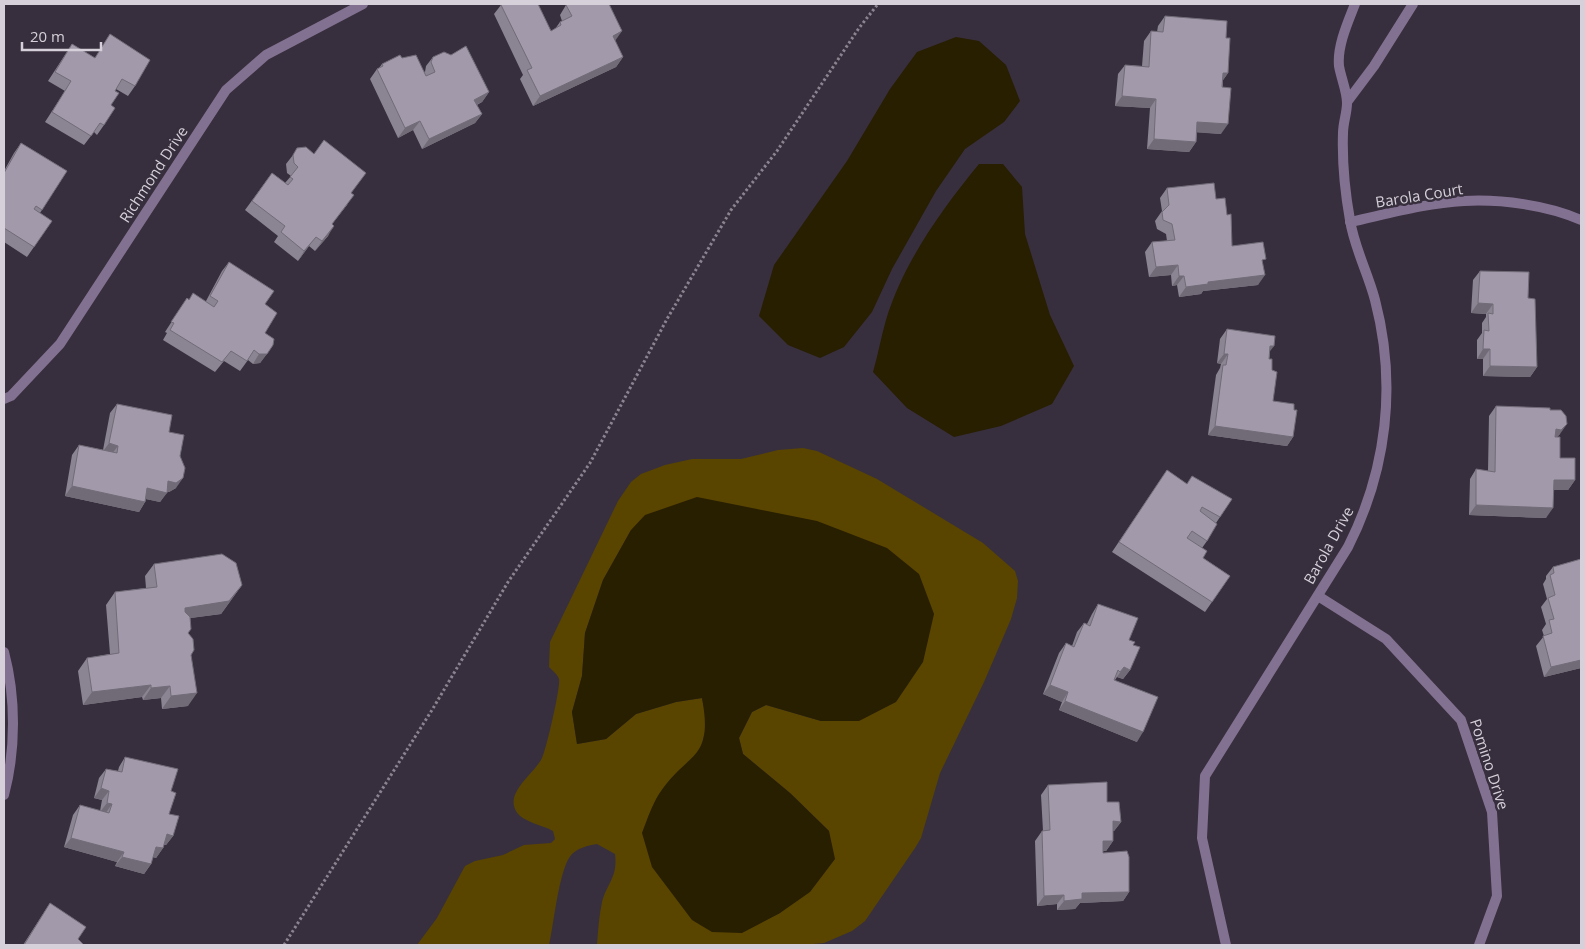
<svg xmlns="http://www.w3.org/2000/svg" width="1585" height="949" font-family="'Open Sans',sans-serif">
<rect width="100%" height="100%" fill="#372f3d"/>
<!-- green -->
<path fill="#594500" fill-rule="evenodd" d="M803,448L817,451L877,479L983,543L1015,571L1018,581L1017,598L1011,619L984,682L940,773L921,838L915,848L865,921L852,931L824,943L813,944L597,945C598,931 599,916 602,902C607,883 618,877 615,854L597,844C589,845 578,848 572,854C559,867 554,924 549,945H417L437,918L465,866L475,861L503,855L524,845L551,843L555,839L553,831C543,825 522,822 516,811C505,792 535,773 542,758C546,750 561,686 559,679C558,675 553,671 549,667L550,642L618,501L631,482L641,474L665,465L692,459H741L778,450ZM631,530L821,721L766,705L752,712L739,738L743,754L790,793L829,831L780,913L742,932H712L683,767L700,751L707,724L702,698L676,702L636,714L606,739L577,744L572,712L582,676L585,633L603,580Z"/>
<!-- water -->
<g fill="#281e00">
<path d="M956,37L979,41L1006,65L1020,101L1004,122L965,149L936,191L892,269L872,312L844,347L820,358L788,345L759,316L774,265L847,161L890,89L917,52Z"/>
<path d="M979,164H1003L1022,187L1025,234L1050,315L1074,366L1052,404L1001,426L954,437L907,408L873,372C878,355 881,337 886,320C903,263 942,209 979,164Z"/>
<path d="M697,497L817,521L887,548L919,574L934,614L923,662L896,702L859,721H821L766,705L752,712L739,738L743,754L790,793L829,831L835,859L810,892L780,913L742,933L712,932L692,920L652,867L642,833C647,820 652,805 659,794C687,751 714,762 702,698L676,702L636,714L606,739L577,744L572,712L582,676L585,633L603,580L631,530L645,515Z"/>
</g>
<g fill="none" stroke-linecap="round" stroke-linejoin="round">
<!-- path -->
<path stroke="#8b8490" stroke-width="3" stroke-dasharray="2.5 2.5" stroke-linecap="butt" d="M284,945L432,710L508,582L590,463L667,319L731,210L777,151L859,28L878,4"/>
<!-- minor -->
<g stroke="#837192" stroke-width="10">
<path d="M1347,102L1374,66L1413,4"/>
<path d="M1350,222C1387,214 1426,203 1464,201C1501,199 1547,205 1581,220"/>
<path d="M4,399L11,396L60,344L226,90L266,55L363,4"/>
<path d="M1318,596L1386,639L1461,720L1492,812L1497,896L1479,945"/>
<path d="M4,652C16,697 16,750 4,795"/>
<path d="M1226,945L1202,838L1205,776L1348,547C1387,470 1397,384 1375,300C1368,273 1354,247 1350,220C1345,192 1342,162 1343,133C1343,123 1347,113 1347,103C1347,91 1341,78 1339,66C1337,46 1348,22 1355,4"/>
</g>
</g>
<!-- wall -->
<g fill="#8b8492">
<path d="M501,5L551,31L555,29L560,22L562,21L560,15L566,5L615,41L623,57L616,67L533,106L520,79L523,75L494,14Z"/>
<path d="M1165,16L1226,38L1228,73L1223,80L1221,134L1197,132L1196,142L1189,152L1147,149L1150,108L1115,106L1118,74L1125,65L1142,66L1144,41L1151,31L1157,32L1158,26Z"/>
<path d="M110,34L135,86L128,96L116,89L104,125L97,135L94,132L84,145L45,122L65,91L48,81L72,44L95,58Z"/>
<path d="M433,57L489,92L482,102L477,105L482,114L475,123L422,149L413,130L398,138L370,79L377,69L379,68L382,64L402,58L425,72L426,66Z"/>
<path d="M21,143L67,171L40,213L52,221L27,257L4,242V171L14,153Z"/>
<path d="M293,155L352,193L347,205L332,224L328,236L315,251L309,246L298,261L274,242L278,236L245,210L272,173L285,183L291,176L287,173L286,164Z"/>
<path d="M1167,188L1216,199L1232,246L1263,264L1258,285L1203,291L1201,294L1179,297L1177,285L1172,286L1171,275L1149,277L1145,252L1152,242L1167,241L1166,234L1157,229L1155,221L1162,211L1160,198Z"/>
<path d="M229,262L265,304V333L273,345L260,363L253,364L248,360L240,371L224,361L215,372L163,340L167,333L165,332L187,298L189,299L206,301L222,271Z"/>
<path d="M1480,271L1528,298L1537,367L1530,377L1483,376V359H1477V340L1482,333V323L1486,317V314L1471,313L1473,280Z"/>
<path d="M1227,329L1270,352L1269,359L1272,370L1273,401L1293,437L1287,446L1208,435L1216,375L1220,368L1221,364L1217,363L1220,339Z"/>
<path d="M117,404L169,432L180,456L176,488L169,492H167L160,502L146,499L145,502L139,512L65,496L72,455L79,445L103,450L110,413Z"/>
<path d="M1496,406L1550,410L1560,434L1557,437L1560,458L1575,480L1568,490H1554L1546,518L1469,515L1470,479L1476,469L1488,471L1489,416Z"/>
<path d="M1167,470L1187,484L1232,499L1216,523L1207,541L1202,548L1203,558L1230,576L1205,612L1112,552Z"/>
<path d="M1581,559V668L1544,677L1536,646L1544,636L1542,630L1546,624L1541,607L1547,599L1543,584L1546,579V576L1553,567Z"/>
<path d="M154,564L242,585L221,614L190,618L188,633L191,655L188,706L162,709L161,698L143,700L142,697L83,705L78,671L87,658L110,654L106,605L115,592L146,588L145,576Z"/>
<path d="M1098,604L1133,645L1130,670L1123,679L1117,677L1115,680L1137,742L1059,710L1062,702L1043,694L1059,653L1066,643L1072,646L1077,632L1084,623L1087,624L1092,614Z"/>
<path d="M125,757L171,791L169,814L173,836L166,845H164L163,848L156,858L153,857L151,864L144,874L115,866L117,862L64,847L73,815L80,805L100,811L102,800L94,798L99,778L106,769L118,771L119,767Z"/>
<path d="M1048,785L1107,802L1121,822L1114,831H1113V841L1106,851H1103V853L1129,892L1123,901L1080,903L1075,909L1057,910V904L1037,906L1035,841L1042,831H1043L1041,795Z"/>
<path d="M50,903L78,939L83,945H23Z"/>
</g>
<!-- shaded-wall -->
<g fill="#716b77">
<path d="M622,31L615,41L613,36Z"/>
<path d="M623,57L616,67L533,106L540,96Z"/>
<path d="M1223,73H1228L1221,83Z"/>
<path d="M489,92L482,102L467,109L474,100Z"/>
<path d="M1122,96L1156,99L1150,108L1115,106Z"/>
<path d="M482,114L475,123L422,149L429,139Z"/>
<path d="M420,121L413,130L398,138L405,128Z"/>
<path d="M1197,122L1228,124L1221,134L1190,132Z"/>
<path d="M1154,139L1196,142L1189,152L1147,149Z"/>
<path d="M334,226L328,236L315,251L322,241Z"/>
<path d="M316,237L309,246L298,261L304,251Z"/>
<path d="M1178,265L1171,275L1149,277L1156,267Z"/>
<path d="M1265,275L1258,285L1203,291L1201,294L1179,297L1186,287L1208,282Z"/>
<path d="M1179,276H1184L1177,285L1172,286Z"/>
<path d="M1478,303L1493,304L1486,314L1471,313Z"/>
<path d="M1270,346H1274L1267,355Z"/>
<path d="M1483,349H1490L1483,359H1477Z"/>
<path d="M259,354H267L260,363L253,364Z"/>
<path d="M1224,354H1228L1221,364L1217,363Z"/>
<path d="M1490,366L1537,367L1530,377L1483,376Z"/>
<path d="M1567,424L1560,434L1554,439L1556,429Z"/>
<path d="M1215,426L1293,437L1287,446L1208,435Z"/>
<path d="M109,443L118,446L111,455L102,453Z"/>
<path d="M183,478L176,488L169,492L162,491L168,481Z"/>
<path d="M1554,480H1575L1568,490H1548Z"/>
<path d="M72,486L145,502L139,512L65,496Z"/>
<path d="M147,488L167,493L160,502L141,498Z"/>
<path d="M1476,505L1553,508L1546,518L1469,515Z"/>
<path d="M242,585L221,614L176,620L185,608Z"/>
<path d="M1581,660V668L1544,677L1551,667Z"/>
<path d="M1124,667L1130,670L1123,679L1117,677L1114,681Z"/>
<path d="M151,685L142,697L83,705L92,692Z"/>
<path d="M1050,685L1068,692L1062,702L1043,694Z"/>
<path d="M170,686L161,698L143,700L151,688Z"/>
<path d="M197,693L188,706L162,709L171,696Z"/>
<path d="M1065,701L1143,732L1137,742L1059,710Z"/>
<path d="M101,788L109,791L102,800L94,798Z"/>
<path d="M107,803L112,804L105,814L100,812Z"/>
<path d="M1113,821L1121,822L1114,831H1106Z"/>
<path d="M167,834L173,836L166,845L160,844Z"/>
<path d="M71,838L124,852L117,862L64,847Z"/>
<path d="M1103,841H1113L1106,851H1096Z"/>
<path d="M156,847L163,848L156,858L149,856Z"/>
<path d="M122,857L151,864L144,874L115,866Z"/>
<path d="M1129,892L1123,901L1080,903L1075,909L1057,910L1064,901L1082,893Z"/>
<path d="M1064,895L1057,904L1037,906L1044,896Z"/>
</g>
<!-- building -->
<g fill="#a299aa" stroke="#716b77">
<path d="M503,4H538L551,31L561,25L560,22L572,16L566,5L569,4H609L622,31L613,36L623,57L540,96L527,70L532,68L501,5Z"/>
<path d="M1165,16L1227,21L1226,38H1230L1228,73H1223L1222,87L1231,88L1228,124L1197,122L1196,142L1154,139L1156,99L1122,96L1125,65L1149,67L1151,31L1163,32Z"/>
<path d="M110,34L150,60L135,86L122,79L115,91L119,93L111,105L115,108L104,125L100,123L91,136L52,112L71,81L55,72L72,44L95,58Z"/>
<path d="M466,46L489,92L474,100L482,114L429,139L420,121L405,128L377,69L383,66L382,64L400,55L402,58L416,55L426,76L435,72L431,62L433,57L444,52L451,55Z"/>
<path d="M324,140L366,173L351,193L354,195L332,224L334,226L322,241L316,237L304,251L281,232L285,226L252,201L272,173L288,185L293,179L290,177L298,167L294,163L293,155L297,148L306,147L314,154Z"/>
<path d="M21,143L67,171L42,210L36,206L34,209L52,221L34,247L4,228V173Z"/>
<path d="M1214,183L1216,199L1225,198L1227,215L1231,214L1232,246L1263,242L1266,259L1262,260L1265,275L1208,282V284L1186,287L1184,276H1179L1178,265L1156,267L1152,242L1175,240L1172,224L1163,220L1162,212L1169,205L1167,188Z"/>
<path d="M229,262L274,291L265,304L277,313L265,333L274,339L273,345L267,354H259L254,350L247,361L231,351L222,362L170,330L174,323L171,322L187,298L189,300L193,293L214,307L218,301L210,296Z"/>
<path d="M1480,271L1529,272L1528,298L1535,299L1537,367L1490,366V349H1483L1484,330L1489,331L1488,313L1493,314V304L1478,303Z"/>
<path d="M1227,329L1275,336L1274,346H1270L1269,359H1272V370L1277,372L1273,401L1294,404V410H1297L1293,437L1215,426L1223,365H1226L1228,354H1224Z"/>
<path d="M117,404L172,415L169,432L184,435L180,456L185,468L183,478L176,483L168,481L167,493L147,488L145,502L72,486L79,445L117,453L118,446L109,443Z"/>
<path d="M1496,406L1550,408V410H1561L1566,416L1567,424L1561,430L1556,429L1555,437H1560V458H1575V480H1554L1553,508L1476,505V469L1495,472Z"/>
<path d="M1167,470L1187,484L1192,476L1232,499L1220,517L1202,507L1200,511L1217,524L1207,541L1192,531L1187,538L1207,551L1203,558L1230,576L1212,602L1119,542Z"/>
<path d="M222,554L236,563L242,585L229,601L185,608V612L190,617L191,629L188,633L193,639L194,650L191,655L197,693L171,696L170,686L151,688V685L92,692L87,658L119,653L115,592L157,587L154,564Z"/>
<path d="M1581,559V660L1551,667L1543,636L1552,633L1549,620L1554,619L1548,598L1555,595L1550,575L1554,573L1553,567Z"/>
<path d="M1098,604L1138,618L1129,640L1135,642L1133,645L1140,647L1130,670L1124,667L1120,672L1118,670L1114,680L1158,697L1143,732L1065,701L1068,692L1050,685L1066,643L1074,647L1084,623L1090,626Z"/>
<path d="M125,757L178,769L171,791L176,793L169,814L179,816L173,836L167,834L163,848L156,847L151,864L122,857L124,852L71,838L80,805L109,813L112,804L107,803L109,791L101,788L106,769L122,772Z"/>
<path d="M1107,782V802H1119L1121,822L1113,821V841H1103V853L1127,851L1129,857V892L1082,893V899L1064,901V895L1044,896L1042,831L1050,830L1048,785Z"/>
<path d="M50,903L86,927L78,939L83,944V945H24Z"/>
</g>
<g text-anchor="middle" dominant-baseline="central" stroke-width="5" stroke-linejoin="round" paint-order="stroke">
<!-- street labels -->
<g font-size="15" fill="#d5d0d9" stroke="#372f3d">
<text transform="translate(153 174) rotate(-57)">Richmond Drive</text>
<text transform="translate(1419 195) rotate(-9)">Barola Court</text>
<text transform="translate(1328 545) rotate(-61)">Barola Drive</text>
<text transform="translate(1490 764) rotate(72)">Pomino Drive</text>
</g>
</g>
<!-- border -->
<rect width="1585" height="949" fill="none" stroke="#d5d0d9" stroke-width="10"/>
<!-- scale -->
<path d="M22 42v8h79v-8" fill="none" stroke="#d5d0d9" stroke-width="2.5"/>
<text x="30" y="42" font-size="15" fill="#d5d0d9" stroke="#372f3d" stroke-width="4" paint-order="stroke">20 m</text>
</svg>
